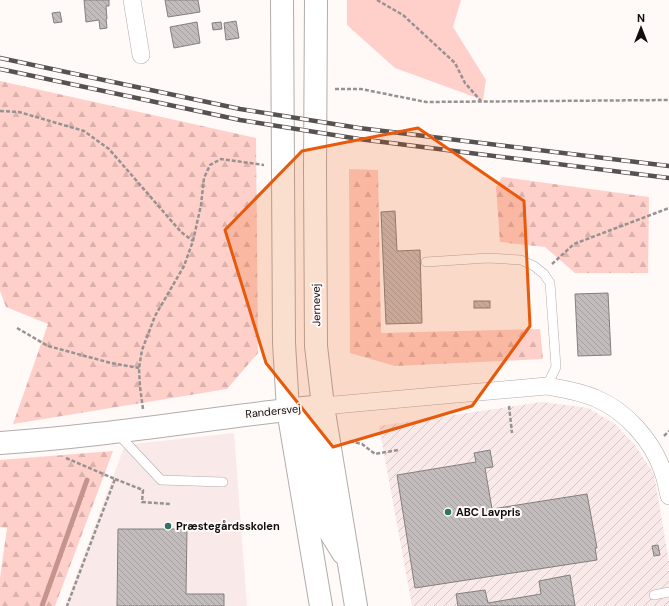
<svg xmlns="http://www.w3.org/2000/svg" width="669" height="606" font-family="'DM Sans',sans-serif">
<defs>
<pattern id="industrial-furrows" width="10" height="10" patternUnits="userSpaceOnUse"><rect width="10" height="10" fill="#f9eae9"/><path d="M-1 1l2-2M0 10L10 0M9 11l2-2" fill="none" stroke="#d4c8c7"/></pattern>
<pattern id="forest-firs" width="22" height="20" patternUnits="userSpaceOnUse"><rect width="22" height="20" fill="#ffd0ca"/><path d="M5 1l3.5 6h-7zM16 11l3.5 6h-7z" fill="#dab1ac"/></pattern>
<pattern id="building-back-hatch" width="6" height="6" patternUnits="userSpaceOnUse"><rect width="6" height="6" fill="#c2bcbc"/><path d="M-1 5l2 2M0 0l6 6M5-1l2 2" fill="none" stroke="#a6a0a0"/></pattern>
</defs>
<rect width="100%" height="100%" fill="#fff9f8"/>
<!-- built -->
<path fill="#f9eae9" d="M234,433L247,606H65L125,445Z"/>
<!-- industrial -->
<path fill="url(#industrial-furrows)" d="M542,402L588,408L615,424L634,444L654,474L669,562V606H412L379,426Z"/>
<!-- forest -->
<g fill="url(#forest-firs)">
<path d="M0,81L256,138L258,353L227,389L13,424L48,324L6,307L0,291Z"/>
<path d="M349,169L378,170L381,333L540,329L543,359L395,366L350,353Z"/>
<path d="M502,177L649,197L648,273H575L545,247L500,242L496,187Z"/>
<path d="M113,451L55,606H0V578L7,528L0,527V460Z"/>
</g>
<!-- park -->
<path fill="#ffd0ca" d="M347,0H461L453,27L486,80L483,100L395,68L347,25Z"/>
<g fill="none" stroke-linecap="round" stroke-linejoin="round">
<!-- stream -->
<path stroke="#c6948e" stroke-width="5" d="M42,606L87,480"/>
</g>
<!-- building -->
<g fill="url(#building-back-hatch)" stroke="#847f7e">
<path d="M84,0H109V6H106L107,19H106L107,28L100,29L99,20L86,22Z"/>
<path d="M165,0H198L200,12L168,17Z"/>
<path d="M60,12L62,22L54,23L52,13Z"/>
<path d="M236,21L239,38L226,40L224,23Z"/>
<path d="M197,22L200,43L174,48L170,27Z"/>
<path d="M221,22L222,29L213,30L212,23Z"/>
<path d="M395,211L397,251L420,250L422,323L386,324L381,212Z"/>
<path d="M608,293L611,355L578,356L575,294Z"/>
<rect x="474" y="301" width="16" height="7"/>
<path d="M490,450L493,467L485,468L492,509L587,494L597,548H595L597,560L415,588L397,475L476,462L474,453Z"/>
<path d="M118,529H187L186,594H224V606H117Z"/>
<path d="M658,545L660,555L654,556L652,546Z"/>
<path d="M570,575L575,606H458L456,594L485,590L488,603L541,594L539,581Z"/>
</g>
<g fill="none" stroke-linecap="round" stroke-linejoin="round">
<!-- lane casing -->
<g stroke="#b2acac" stroke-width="10">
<g id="lane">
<path d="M426,262L488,258L521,260L534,266L544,274L550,283L556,367L547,386"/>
<path d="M117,433L161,480L223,482"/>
<path d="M654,595L669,592"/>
</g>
</g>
<!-- street casing -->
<g stroke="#b2acac" stroke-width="18">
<g id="street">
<path d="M132,0L141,55"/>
<path d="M323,406L547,386C564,389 579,391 595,398C625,410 653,441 663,472C666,480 667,488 669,496"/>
</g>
</g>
<!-- secondary casing -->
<g stroke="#b2acac" stroke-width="24">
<g id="secondary">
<path d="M282,0L284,343L288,410L321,606"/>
<path d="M316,0L315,171L316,346L323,406L356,606"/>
<path d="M288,410L310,424L325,524L343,553"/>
<path d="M0,443C108,436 215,417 323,406"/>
</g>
</g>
<!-- path -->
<g stroke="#969292" stroke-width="2.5" stroke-dasharray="4 2" stroke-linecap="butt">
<path d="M377,0L403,15L455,63L465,83L481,101"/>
<path d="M335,89H361L426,102L669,100"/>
<path d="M0,111L19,112L84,131L109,149L181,232L193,241"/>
<path d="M552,264L574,244L669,208"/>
<path d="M17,328L48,346L111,363L139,368"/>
<path d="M509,406L512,433"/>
<path d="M143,409L140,387L139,368L142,350L155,316L184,266L193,241L201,205L204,178L210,165L221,159L264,165"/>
<path d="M664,436L669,431"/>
<path d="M350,441L362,444L375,454L398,450"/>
<path d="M66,458L115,479L67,606"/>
<path d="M115,479L143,490L142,502L170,504"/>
</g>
<!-- lane -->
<use href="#lane" stroke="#fff" stroke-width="9"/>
<!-- street -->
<use href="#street" stroke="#fff" stroke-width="17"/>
<!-- secondary -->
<use href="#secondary" stroke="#fff" stroke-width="22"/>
<!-- rail casing -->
<g stroke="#565252" stroke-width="4.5">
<g id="rail">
<path d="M0,58L240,109L359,128L669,166"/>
<path d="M0,69L240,120L359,139L669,178"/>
</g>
</g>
<!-- rail -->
<use href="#rail" stroke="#fff9f8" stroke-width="3" stroke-dasharray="9" stroke-linecap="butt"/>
</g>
<!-- marked area -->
<path fill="#e8590c" fill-opacity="0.2" stroke="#e8590c" stroke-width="3" stroke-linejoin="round" d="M418,128L524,201L530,326L472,406L333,447L266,363L225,230L302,151Z"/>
<!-- markers -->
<g fill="#307364" stroke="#fff9f8" stroke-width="1.5">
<circle cx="448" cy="512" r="4"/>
<circle cx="168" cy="526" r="4"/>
</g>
<g text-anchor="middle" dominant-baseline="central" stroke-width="4" stroke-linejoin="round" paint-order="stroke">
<!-- street labels -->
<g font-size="11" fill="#100e0e" stroke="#fff9f8">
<text transform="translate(316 305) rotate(-91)">Jernevej</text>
<text transform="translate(273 411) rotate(-6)">Randersvej</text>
</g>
<!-- poi labels -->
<g font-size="11" font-weight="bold" fill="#100e0e" stroke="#fff9f8" text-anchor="start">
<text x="456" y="512">ABC Lavpris</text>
<text x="176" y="526">Præstegårdsskolen</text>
</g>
</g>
<!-- north arrow -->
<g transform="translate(641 28)" stroke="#fff9f8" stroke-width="3" paint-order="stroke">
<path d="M0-3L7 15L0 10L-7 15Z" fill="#100e0e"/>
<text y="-6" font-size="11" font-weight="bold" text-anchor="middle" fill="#100e0e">N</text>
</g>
</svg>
